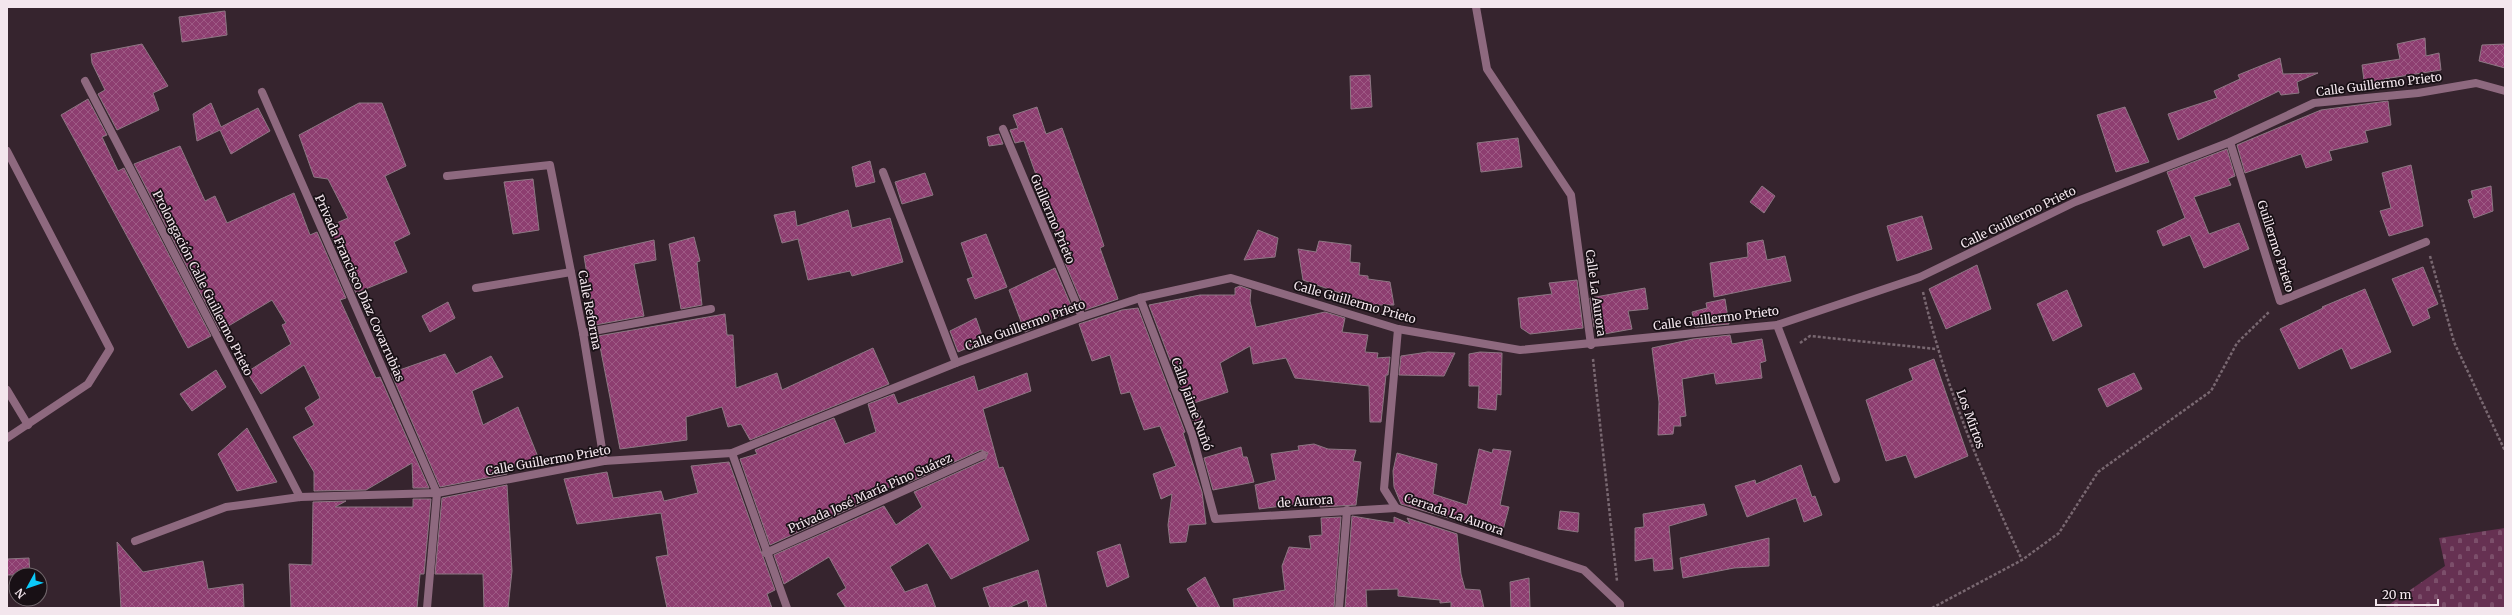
<svg xmlns="http://www.w3.org/2000/svg" width="2512" height="615" font-family="Merriweather,serif">
<defs>
<pattern id="cemetery-stones" width="16" height="16" patternUnits="userSpaceOnUse"><rect width="16" height="16" fill="#663152"/><path d="M2 7V4a2 2 0 0 1 4 0v3zM10 15v-3a2 2 0 0 1 4 0v3z" fill="#7c4f6b"/></pattern>
<pattern id="building-cross-hatch" width="8" height="8" patternUnits="userSpaceOnUse"><rect width="8" height="8" fill="#8d3e70"/><path d="M0 0l8 8M0 8l8-8" fill="none" stroke="#9e5a85"/></pattern>
</defs>
<rect width="100%" height="100%" fill="#36242e"/>
<!-- cemetery -->
<path fill="url(#cemetery-stones)" d="M2505,528V608H2384L2445,566L2439,538Z"/>
<!-- building -->
<g fill="url(#building-cross-hatch)" stroke="#8d7783">
<path d="M225,11L227,35L182,42L179,17Z"/>
<path d="M2425,38L2426,56L2439,53L2441,70L2384,79L2385,87L2365,88L2362,65L2400,59L2397,44Z"/>
<path d="M142,44L168,86L153,93L159,110L117,130L98,94L105,90L92,63L91,54Z"/>
<path d="M2505,44V68L2479,61L2482,45Z"/>
<path d="M2280,58L2283,74L2318,73L2297,82L2299,93L2281,95L2279,91L2178,140L2168,114L2217,98L2214,91L2240,79L2238,75Z"/>
<path d="M1370,75L1372,107L1351,109L1350,76Z"/>
<path d="M88,99L107,135L102,137L118,171L124,168L211,336L188,348L61,115Z"/>
<path d="M2388,101L2391,125L2365,131L2368,142L2329,151L2332,160L2306,168L2301,154L2245,173L2237,145L2321,110Z"/>
<path d="M211,103L221,127L258,108L270,131L231,154L220,130L197,141L193,114Z"/>
<path d="M359,103H382L406,166L385,176L410,234L394,242L407,272L356,293L327,227L348,218L328,179L314,177L299,135Z"/>
<path d="M1037,107L1046,134L1062,128L1096,222L1104,246L1100,248L1118,299L1085,310L1065,263L1067,262L1024,141L1015,143L1010,130L1018,128L1013,115Z"/>
<path d="M2125,107L2149,162L2116,172L2097,115Z"/>
<path d="M999,134L1003,144L989,146L987,137Z"/>
<path d="M1518,138L1522,167L1481,172L1477,143Z"/>
<path d="M180,146L205,201L215,196L227,223L294,193L310,235L317,232L346,298L340,300L376,378L380,377L429,488H413L412,463L366,490L314,491V472L293,437L314,425L305,408L320,398L304,365L261,394L247,372L291,344L282,325L286,323L272,300L220,331L134,164Z"/>
<path d="M2227,149L2235,176L2228,179L2231,185L2194,197L2209,234L2239,223L2249,249L2204,268L2190,235L2163,246L2157,231L2185,218L2167,172Z"/>
<path d="M870,161L875,182L856,187L852,167Z"/>
<path d="M2411,165L2423,226L2389,236L2380,211L2391,208L2382,173Z"/>
<path d="M925,173L933,195L902,204L895,182Z"/>
<path d="M533,179L539,230L513,234L504,182Z"/>
<path d="M1762,186L1775,196L1764,213L1750,202Z"/>
<path d="M2491,186L2493,211L2474,218L2468,200L2473,198L2471,191Z"/>
<path d="M848,210L852,228L890,218L903,262L852,276L850,271L808,280L798,239L782,243L774,215L795,211L797,226Z"/>
<path d="M1922,216L1932,249L1897,261L1887,226Z"/>
<path d="M1258,230L1278,238L1275,257L1244,260Z"/>
<path d="M986,234L1007,287L975,299L967,279L973,277L961,243Z"/>
<path d="M694,237L700,261L697,262L702,305L681,309L669,244Z"/>
<path d="M654,240L656,260L634,264L644,316L595,325L584,256Z"/>
<path d="M1763,240L1767,260L1785,256L1791,281L1714,297L1710,263L1748,257L1747,243Z"/>
<path d="M1319,241L1351,245L1350,262L1360,263L1359,275L1368,276V279L1390,282L1394,305H1379V307L1303,280L1298,249L1316,252Z"/>
<path d="M1977,265L1991,309L1946,329L1929,289Z"/>
<path d="M2423,267L2438,304L2427,309L2430,318L2413,326L2392,279Z"/>
<path d="M1055,268L1073,310L1025,332L1009,290Z"/>
<path d="M1577,280L1583,328L1530,334L1521,328L1518,298L1552,294L1549,283Z"/>
<path d="M1240,286L1251,290L1250,301L1256,327L1325,312L1345,318L1342,332L1368,335L1365,352L1378,353L1377,358L1390,357L1388,375H1386L1381,422H1370L1369,386L1295,378L1286,358L1253,364L1250,346L1220,363L1228,392L1194,403L1204,424L1196,428L1149,305L1200,295H1235V288Z"/>
<path d="M1645,288L1648,309L1628,311L1632,329L1604,334L1602,326L1594,327L1590,298Z"/>
<path d="M2365,289L2391,352L2351,369L2342,348L2299,369L2280,329L2323,308L2322,307Z"/>
<path d="M2067,290L2082,326L2053,341L2037,304Z"/>
<path d="M1725,299L1729,324L1695,327L1692,312L1707,308L1706,303Z"/>
<path d="M448,302L455,318L430,332L422,316Z"/>
<path d="M1138,308L1185,432L1183,433L1202,492L1206,524L1189,525L1186,542L1170,543L1168,525L1172,494L1161,499L1153,474L1176,466L1160,426L1144,430L1130,392L1121,394L1110,355L1092,361L1079,324L1122,310Z"/>
<path d="M725,314L727,335H733L736,388L777,373L782,390L873,348L889,384L750,440L741,424L728,427L722,407L686,417L687,440L620,449L598,336Z"/>
<path d="M976,318L984,341L958,352L950,331Z"/>
<path d="M1730,335L1732,344L1762,339L1766,361L1760,363L1762,378L1716,384L1714,373L1682,379L1686,416L1680,417L1681,426H1674L1673,434L1658,435L1659,402L1652,348L1693,339Z"/>
<path d="M1428,352L1455,353L1444,376L1399,375L1401,356Z"/>
<path d="M1480,352L1502,353L1501,395L1497,394L1496,410L1478,408L1479,386H1469V354Z"/>
<path d="M445,354L456,374L491,356L503,377L472,391L483,425L518,407L540,462L506,468L507,474L440,487L391,373Z"/>
<path d="M1934,359L1968,456L1915,478L1906,455L1886,461L1866,400L1913,380L1909,369Z"/>
<path d="M216,370L226,387L192,411L180,394Z"/>
<path d="M1027,373L1031,391L983,409L999,468L1003,467L1029,540L951,579L928,543L890,567L905,592L927,584L936,608H846L837,594L846,588L829,557L784,584L774,555L884,506L896,525L922,507L914,492L985,460L988,453L981,450L908,483L907,481L877,493L878,496L770,545L740,459L757,454L755,450L834,418L845,444L876,432L868,404L894,394L898,404L974,376L978,391Z"/>
<path d="M2134,373L2142,389L2107,407L2098,389Z"/>
<path d="M247,428L277,482L237,491L218,454Z"/>
<path d="M1314,444L1328,449L1356,450L1353,461L1361,462L1356,505L1320,507V501L1259,509L1255,485L1276,480L1271,454L1299,450L1298,446Z"/>
<path d="M1241,447L1243,457H1247L1254,482L1213,490L1204,458Z"/>
<path d="M1479,449L1492,453L1493,449L1511,451L1500,505L1509,507L1502,534L1401,504L1394,487L1393,471L1397,453L1437,464L1433,494L1467,505Z"/>
<path d="M729,462L775,590L767,594L772,608H667L656,557L668,555L661,513L577,524L564,479L607,472L613,498L661,491L664,501L698,493L691,466Z"/>
<path d="M1801,465L1812,497L1815,496L1822,515L1804,522L1796,498L1747,517L1735,486L1755,480L1756,484Z"/>
<path d="M507,485L512,571L508,608H484L483,574H435L442,498Z"/>
<path d="M413,499H431L424,574H420L417,608H291L289,564L312,565L313,502L346,501L335,507H413Z"/>
<path d="M1704,504L1707,515L1669,526L1673,569L1654,571L1653,558L1635,561V528L1644,527L1643,514Z"/>
<path d="M1560,511L1579,513L1578,532L1558,529Z"/>
<path d="M1352,516L1394,523V517L1410,524L1407,518L1457,534L1461,574L1465,589L1480,590L1484,608H1451V602L1440,603V600L1398,596V589L1366,590L1367,608H1345Z"/>
<path d="M1341,517L1334,608H1234L1233,599L1285,590L1282,566L1289,547L1311,549L1309,536L1322,535L1321,518Z"/>
<path d="M1769,538V566L1734,568L1683,578L1680,558Z"/>
<path d="M117,542L143,572L203,561L208,589L243,584L244,608H121Z"/>
<path d="M1120,544L1129,577L1107,587L1097,552Z"/>
<path d="M29,558L30,575H7V559Z"/>
<path d="M1038,570L1047,608H1029L1027,600L1008,608H990L983,588Z"/>
<path d="M1205,577L1220,608H1198L1187,589Z"/>
<path d="M1529,578L1530,608H1511L1510,582Z"/>
</g>
<g fill="none" stroke-linecap="round" stroke-linejoin="round">
<!-- path -->
<g stroke="#796871" stroke-width="2.5" stroke-dasharray="3 2" stroke-linecap="butt">
<path d="M2430,256L2454,342L2505,451"/>
<path d="M1923,292C1945,386 1981,472 2022,560"/>
<path d="M1800,343L1810,336L1936,349"/>
<path d="M1593,359L1617,581"/>
<path d="M1932,608L2022,560L2059,533L2098,472L2211,391L2237,343L2270,311"/>
</g>
<!-- service -->
<g stroke="#8e697f" stroke-width="8">
<path d="M7,151L110,349L88,384L7,438"/>
<path d="M7,390L28,425"/>
</g>
<!-- minor -->
<g stroke="#8e697f" stroke-width="8">
<path d="M1476,7L1487,69L1571,195L1591,345"/>
<path d="M85,81L300,497"/>
<path d="M262,92L437,493L427,608"/>
<path d="M1003,129L1082,317"/>
<path d="M2230,142L2280,301L2426,242"/>
<path d="M883,172L956,363"/>
<path d="M447,176L550,165L583,333L604,461"/>
<path d="M476,288L571,272"/>
<path d="M1140,298L1192,434L1215,519L1396,508"/>
<path d="M1777,325L1836,479"/>
<path d="M1398,329L1384,489L1396,508L1584,570L1620,604V608"/>
<path d="M583,333L711,309"/>
<path d="M732,453L787,608"/>
<path d="M135,541L226,507L300,497L437,493L604,461L732,453L956,363L1082,317L1140,298L1231,278L1398,329L1520,350L1777,325L1920,277L2075,202L2230,142L2314,103L2418,93L2476,83L2505,91"/>
<path d="M766,553L983,455"/>
<path d="M1339,608L1347,510"/>
</g>
</g>
<g text-anchor="middle" dominant-baseline="central" stroke-width="3.5" stroke-linejoin="round" paint-order="stroke">
<!-- street labels -->
<g font-size="12" fill="#f3e6ed" stroke="#181015">
<text transform="translate(2379 84) rotate(-7)">Calle Guillermo Prieto</text>
<text transform="translate(2018 217) rotate(-26)">Calle Guillermo Prieto</text>
<text transform="translate(1053 219) rotate(67)">Guillermo Prieto</text>
<text transform="translate(2276 246) rotate(72)">Guillermo Prieto</text>
<text transform="translate(203 283) rotate(63)">Prolongación Calle Guillermo Prieto</text>
<text transform="translate(360 288) rotate(66)">Privada Francisco Díaz Covarrubias</text>
<text transform="translate(1596 293) rotate(82)">Calle La Aurora</text>
<text transform="translate(1355 302) rotate(16)">Calle Guillermo Prieto</text>
<text transform="translate(590 310) rotate(79)">Calle Reforma</text>
<text transform="translate(1716 318) rotate(-7)">Calle Guillermo Prieto</text>
<text transform="translate(1025 325) rotate(-20)">Calle Guillermo Prieto</text>
<text transform="translate(1192 404) rotate(70)">Calle Jaime Nuñó</text>
<text transform="translate(1971 419) rotate(70)">Los Mirtos</text>
<text transform="translate(548 460) rotate(-10)">Calle Guillermo Prieto</text>
<text transform="translate(870 493) rotate(-24)">Privada José María Pino Suárez</text>
<text transform="translate(1305 501) rotate(-4)">de Aurora</text>
<text transform="translate(1454 514) rotate(19)">Cerrada La Aurora</text>
</g>
</g>
<!-- border -->
<rect width="2512" height="615" fill="none" stroke="#f3e6ed" stroke-width="16"/>
<!-- north arrow -->
<g transform="translate(28 587) rotate(230)"><circle r="19" fill="#181015" stroke="#70666b"/>
<path d="M0-3L7 15L0 10L-7 15Z" fill="#0bcafa"/>
<text y="-6" font-size="11" font-weight="bold" text-anchor="middle" fill="#f3e6ed">N</text>
</g>
<!-- scale -->
<path d="M2376 599v6h62v-6" fill="none" stroke="#f3e6ed" stroke-width="2"/>
<text x="2382" y="599" font-size="12" fill="#f3e6ed" stroke="#181015" stroke-width="3" paint-order="stroke">20 m</text>
</svg>
